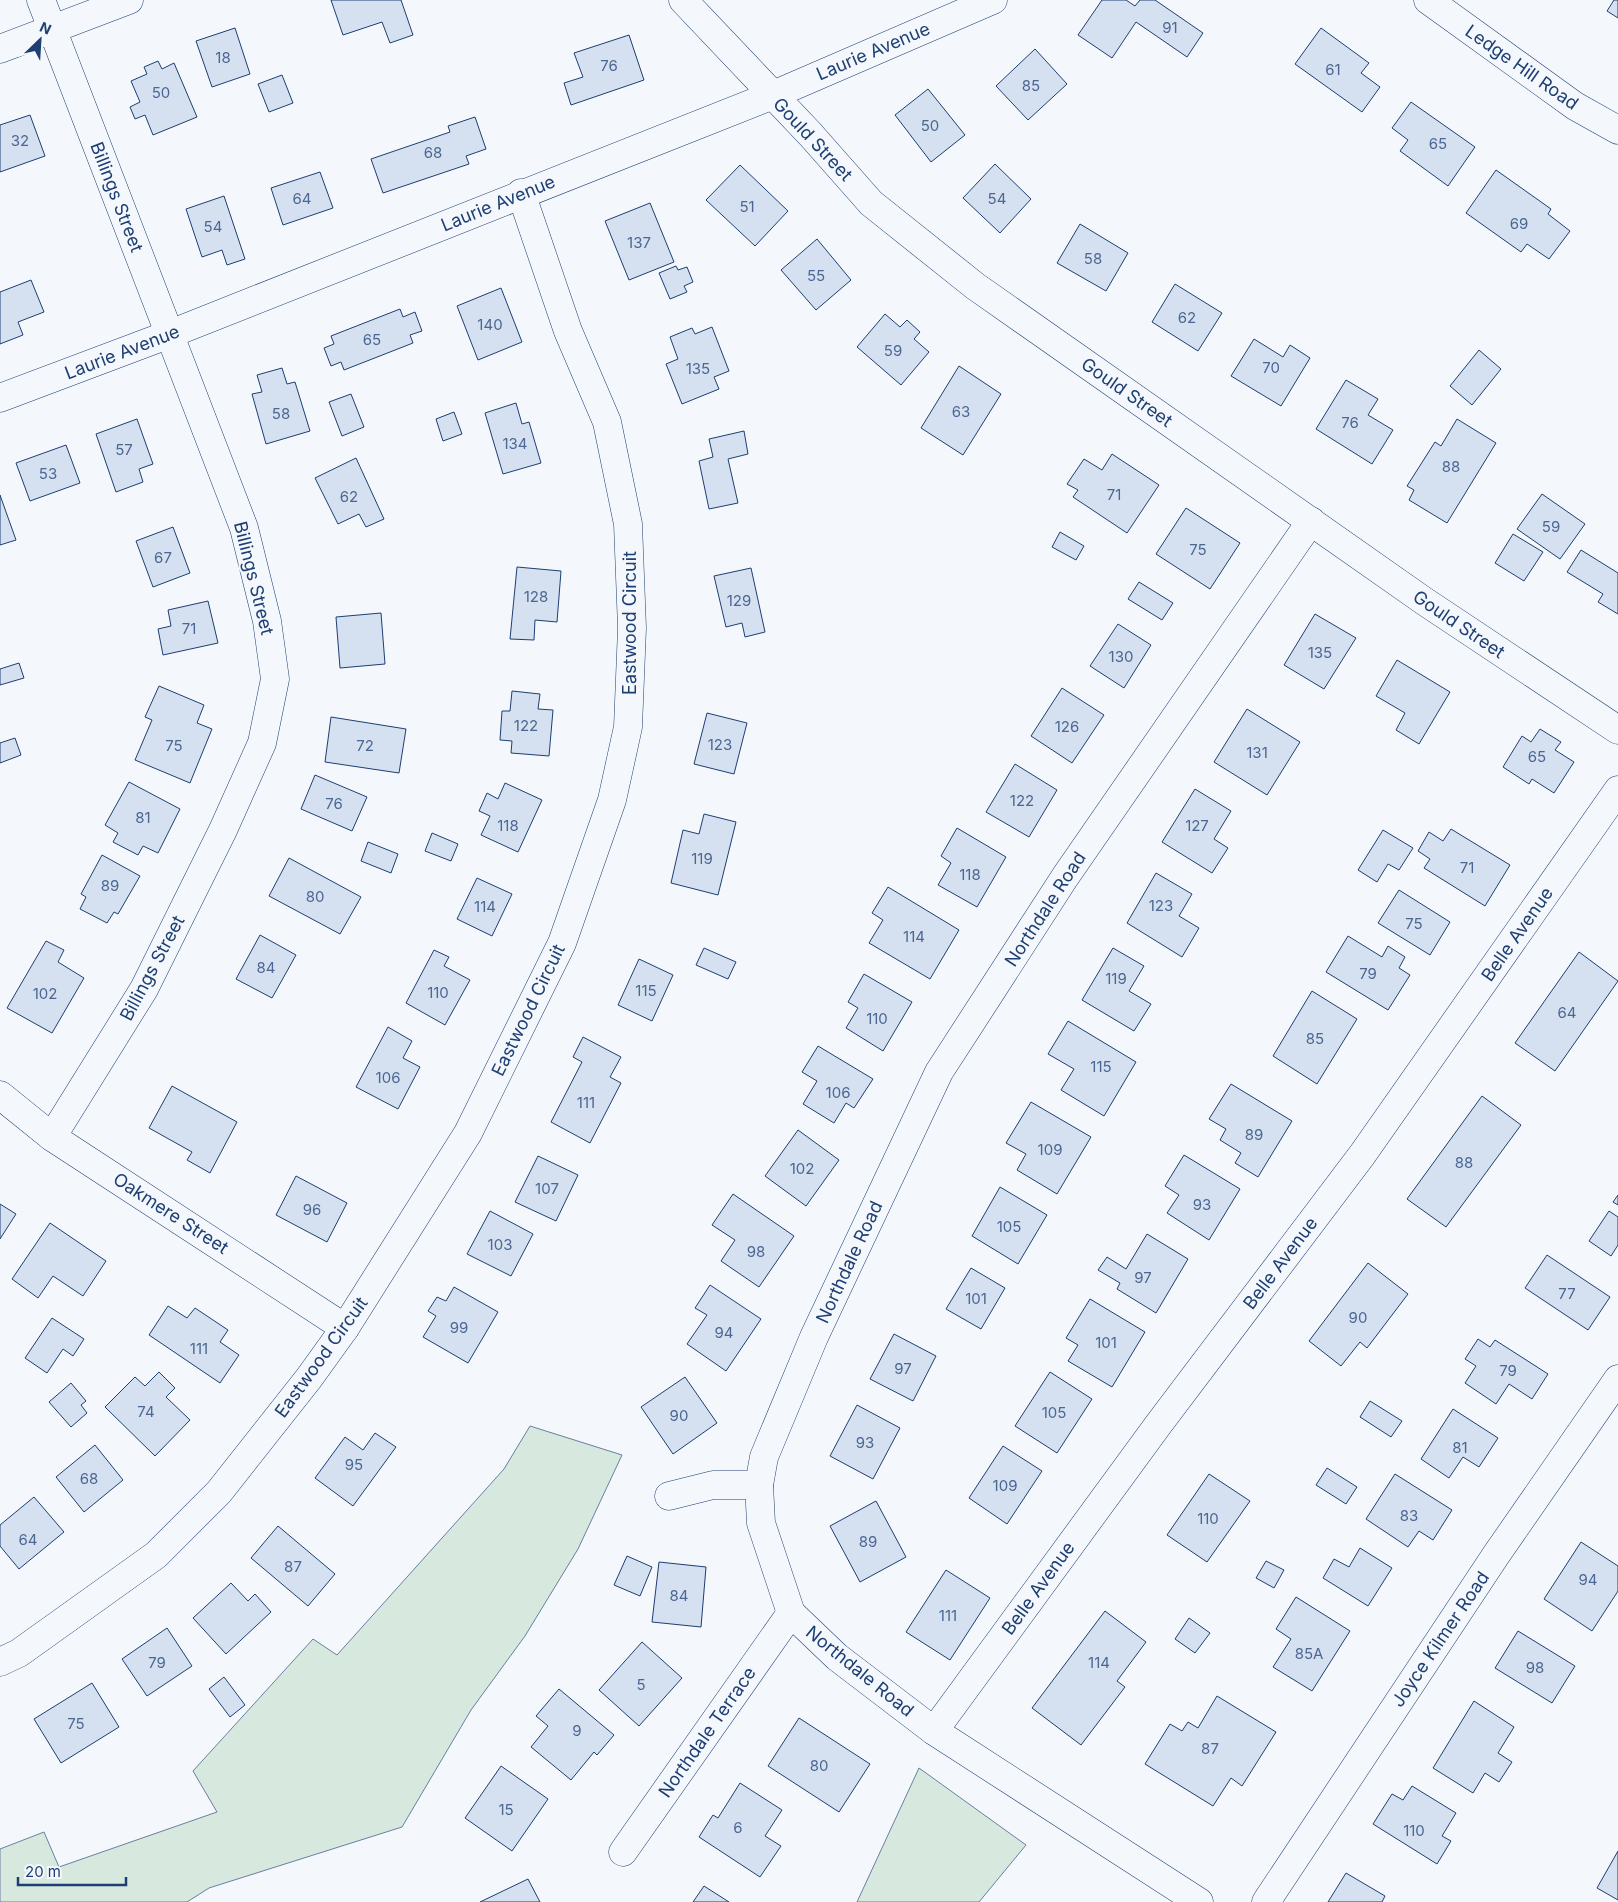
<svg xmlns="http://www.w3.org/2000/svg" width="1618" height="1902" font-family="Inter,sans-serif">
<rect width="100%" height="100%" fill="#f4f7fb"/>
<!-- green -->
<g fill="#d7e8df" stroke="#687fa3">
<path d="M530,1426L622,1455L578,1549L525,1636L471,1710L402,1827L209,1888L187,1902H0V1849L44,1832L59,1867L217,1812L193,1771L313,1639L337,1655L504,1469Z"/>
<path d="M919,1768L1026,1845L979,1902H857Z"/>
</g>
<!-- building -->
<g fill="#d5e0f0" stroke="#1d3f73">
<path d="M331,0H401L413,35L390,43L382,22L343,35Z"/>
<path d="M1102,0H1126L1135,6L1140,0H1155L1203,33L1187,57L1136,22L1112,58L1078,35Z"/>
<path d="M1614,0H1618V18L1607,11Z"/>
<path d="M235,28L250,74L212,87L196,41Z"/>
<path d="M1321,28L1369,63L1361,73L1380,87L1362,112L1295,64Z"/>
<path d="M629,35L644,80L571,105L564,83L583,77L574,53Z"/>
<path d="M1035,49L1067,84L1028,120L996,86Z"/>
<path d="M158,61L162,69L174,63L197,117L153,135L145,115L135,119L130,107L140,102L131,81L147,74L144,67Z"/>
<path d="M282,75L293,103L269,112L258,84Z"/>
<path d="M928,89L965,135L931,162L895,115Z"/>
<path d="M1411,102L1475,147L1448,186L1400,151L1408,140L1392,128Z"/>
<path d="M30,115L45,156L0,172V125Z"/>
<path d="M475,117L486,149L466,156L469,164L383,193L371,159L450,132L448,126Z"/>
<path d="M995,164L1031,199L1000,233L963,198Z"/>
<path d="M740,165L788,211L755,246L706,200Z"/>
<path d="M1496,170L1551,209L1548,214L1570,231L1549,259L1527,244L1521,252L1466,213Z"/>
<path d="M320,172L333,208L283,225L271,188Z"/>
<path d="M224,196L245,259L227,265L222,250L202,257L186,209Z"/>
<path d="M650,203L674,262L629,280L605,221Z"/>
<path d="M1080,224L1128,253L1106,291L1057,263Z"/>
<path d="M817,239L851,280L816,310L781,270Z"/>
<path d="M676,266L678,270L687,267L693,282L684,286L687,292L670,299L659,273Z"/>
<path d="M31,280L44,312L18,322L23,335L0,344V292Z"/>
<path d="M1175,284L1222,313L1198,351L1152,322Z"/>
<path d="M501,288L522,342L478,360L457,306Z"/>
<path d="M400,309L403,317L415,312L422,331L410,335L413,343L344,370L341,362L331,366L324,348L334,344L331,336Z"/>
<path d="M885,314L900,327L907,320L920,332L914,339L929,352L901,385L857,347Z"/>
<path d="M712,327L729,371L714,377L719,389L682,404L666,364L678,359L670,337L692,328L695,334Z"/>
<path d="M1254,339L1283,357L1290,345L1310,358L1281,406L1231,376Z"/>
<path d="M1479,350L1501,369L1472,405L1450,386Z"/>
<path d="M959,366L1001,394L963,455L921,428Z"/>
<path d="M282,368L287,384L295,382L310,431L266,444L252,394L262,392L257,375Z"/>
<path d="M1346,380L1378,399L1368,415L1393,430L1372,464L1316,429Z"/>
<path d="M351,394L364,427L342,436L329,402Z"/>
<path d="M516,403L522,424L529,422L541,463L503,474L485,413Z"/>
<path d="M454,412L462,434L443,441L436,419Z"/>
<path d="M137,419L153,464L139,469L143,482L116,492L96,434Z"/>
<path d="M1457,419L1496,443L1447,523L1409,500L1414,490L1407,486L1435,442L1441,446Z"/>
<path d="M744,431L748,454L728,459L738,503L709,509L699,461L713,457L709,439Z"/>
<path d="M66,445L80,483L30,501L16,463Z"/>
<path d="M1112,454L1159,485L1127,533L1073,497L1078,490L1067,484L1084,459L1102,470Z"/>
<path d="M356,458L384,519L366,527L359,514L338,524L315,478Z"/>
<path d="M1542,494L1585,524L1560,559L1517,529Z"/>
<path d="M0,495L16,540L0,545Z"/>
<path d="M1186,508L1240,543L1210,589L1156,554Z"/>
<path d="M173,527L190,573L153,587L136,541Z"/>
<path d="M1060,532L1084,546L1076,560L1052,547Z"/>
<path d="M1513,534L1543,552L1524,581L1495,563Z"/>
<path d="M1581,550L1618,573V614L1598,602L1603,594L1567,572Z"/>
<path d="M517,567L561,571L557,622L535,620L534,640L510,639Z"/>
<path d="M751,568L765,632L745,637L742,623L726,627L714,576Z"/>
<path d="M1139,582L1173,603L1162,620L1128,599Z"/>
<path d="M208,601L218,643L163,655L158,629L171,626L168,610Z"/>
<path d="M381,613L385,664L340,668L336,617Z"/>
<path d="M1315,614L1356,638L1324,689L1284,665Z"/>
<path d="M1118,624L1151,645L1124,688L1090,666Z"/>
<path d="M1397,660L1450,692L1419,744L1396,730L1405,713L1376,696Z"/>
<path d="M19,663L24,678L0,685V669Z"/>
<path d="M159,686L204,705L197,723L212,729L190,783L135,760L152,720L145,717Z"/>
<path d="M1062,688L1104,715L1072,763L1031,736Z"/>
<path d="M512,691L540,694L538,709L553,710L549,756L511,753L512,741L500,740L502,711H510Z"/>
<path d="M1247,709L1300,742L1267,795L1214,762Z"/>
<path d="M707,713L747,723L734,774L694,764Z"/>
<path d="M331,717L406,729L399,773L325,762Z"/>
<path d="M1540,729L1561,742L1555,750L1574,762L1554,793L1532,779L1529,784L1503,767L1522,736L1531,742Z"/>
<path d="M15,738L21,755L0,763V743Z"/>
<path d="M1015,764L1057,790L1029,837L986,812Z"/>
<path d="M315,775L367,797L352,831L301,809Z"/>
<path d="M129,782L180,809L158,853L143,846L138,855L113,842L118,833L105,825Z"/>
<path d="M505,783L542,800L518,852L481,835L490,816L479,811L487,793L498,799Z"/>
<path d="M1195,789L1231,811L1214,839L1228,848L1212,873L1162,842Z"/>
<path d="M704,814L736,822L718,895L671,883L683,830L699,834Z"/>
<path d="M957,828L1006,857L977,907L938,885L951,863L941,856Z"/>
<path d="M1451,829L1510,865L1485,906L1424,868L1430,859L1418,851L1429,832L1443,841Z"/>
<path d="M1383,830L1413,848L1399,870L1388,864L1377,882L1358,870Z"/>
<path d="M432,833L458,844L451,861L425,851Z"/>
<path d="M368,842L398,854L391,873L361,861Z"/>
<path d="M102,855L140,876L118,914L114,912L107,923L80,909L86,897L81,894Z"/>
<path d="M289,858L361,897L340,934L269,896Z"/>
<path d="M1156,873L1192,894L1179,916L1199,928L1182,957L1127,923Z"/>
<path d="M477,878L512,894L492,936L457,919Z"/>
<path d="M888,887L959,930L930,979L869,943L883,920L872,913Z"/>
<path d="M1399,890L1450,922L1430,955L1378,923Z"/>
<path d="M260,935L296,955L272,998L236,979Z"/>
<path d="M1348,936L1382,957L1388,946L1405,957L1399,968L1410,975L1388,1010L1326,972Z"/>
<path d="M46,941L64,950L58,962L84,978L52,1033L7,1008Z"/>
<path d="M704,948L736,962L728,979L696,965Z"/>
<path d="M1113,948L1144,966L1129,991L1151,1004L1134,1031L1082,1000Z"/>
<path d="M434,950L449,957L444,966L470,980L445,1025L406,1003Z"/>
<path d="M1579,952L1618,981L1555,1071L1515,1043Z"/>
<path d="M639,959L673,975L652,1021L618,1005Z"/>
<path d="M864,974L912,1002L883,1051L846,1028L858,1008L848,1002Z"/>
<path d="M1312,991L1357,1019L1317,1084L1273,1056Z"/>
<path d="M1068,1021L1136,1062L1104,1116L1061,1090L1074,1069L1048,1054Z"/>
<path d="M388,1027L412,1041L403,1058L420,1067L398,1109L356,1087Z"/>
<path d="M583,1037L621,1057L610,1077L621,1083L590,1143L551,1122L582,1062L573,1057Z"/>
<path d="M818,1046L873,1079L854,1108L846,1103L834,1123L803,1104L817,1081L802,1072Z"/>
<path d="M1231,1084L1292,1121L1258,1177L1235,1163L1241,1153L1220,1140L1226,1129L1209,1119Z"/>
<path d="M172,1086L237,1122L210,1173L187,1160L192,1152L149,1128Z"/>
<path d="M1482,1096L1521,1125L1446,1227L1407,1199Z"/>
<path d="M1031,1102L1091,1137L1057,1194L1017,1170L1026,1154L1006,1143Z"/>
<path d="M798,1130L839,1160L806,1206L765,1176Z"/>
<path d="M1184,1155L1240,1189L1209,1240L1167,1213L1179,1195L1165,1186Z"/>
<path d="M538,1156L578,1175L556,1221L515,1202Z"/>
<path d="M296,1176L347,1203L327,1242L276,1215Z"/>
<path d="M1000,1187L1047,1215L1018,1264L972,1236Z"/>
<path d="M733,1194L794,1236L759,1287L721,1261L735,1240L712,1225Z"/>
<path d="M1618,1195V1205L1613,1202Z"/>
<path d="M0,1204L16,1214L0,1239Z"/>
<path d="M490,1211L533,1234L511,1276L467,1254Z"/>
<path d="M1609,1211L1618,1217V1245L1611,1256L1589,1241Z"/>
<path d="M50,1223L106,1261L83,1296L53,1276L38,1298L12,1279Z"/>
<path d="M1147,1234L1188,1259L1156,1313L1117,1289L1120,1283L1098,1270L1107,1257L1126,1269Z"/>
<path d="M1547,1255L1610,1297L1588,1330L1525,1288Z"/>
<path d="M1368,1263L1408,1294L1367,1348L1360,1342L1341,1366L1309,1341Z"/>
<path d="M971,1268L1005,1288L981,1329L946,1309Z"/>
<path d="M710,1285L761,1319L726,1371L687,1344L707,1315L695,1308Z"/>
<path d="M454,1287L498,1312L468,1363L423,1337L436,1316L428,1311L437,1297L446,1301Z"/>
<path d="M1090,1299L1145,1332L1112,1387L1068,1361L1078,1345L1066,1338Z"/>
<path d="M168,1306L187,1318L195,1308L228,1330L220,1342L239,1355L220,1383L149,1335Z"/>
<path d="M52,1318L84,1339L73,1356L63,1349L47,1373L25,1358Z"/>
<path d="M894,1334L936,1356L913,1401L870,1379Z"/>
<path d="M1478,1339L1490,1347L1495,1340L1548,1374L1532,1399L1509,1384L1496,1404L1465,1383L1476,1366L1465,1359Z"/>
<path d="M159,1372L175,1388L166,1397L190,1420L155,1456L105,1407L135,1377L145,1386Z"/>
<path d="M1050,1372L1092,1399L1057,1453L1015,1426Z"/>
<path d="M685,1377L717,1423L673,1454L641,1407Z"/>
<path d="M71,1383L86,1401L81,1405L87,1413L71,1427L49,1402Z"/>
<path d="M1370,1401L1402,1421L1391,1437L1360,1417Z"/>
<path d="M857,1405L900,1428L873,1479L830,1456Z"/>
<path d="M1453,1409L1498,1438L1479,1467L1463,1457L1449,1478L1421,1459Z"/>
<path d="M375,1433L396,1447L353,1506L315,1478L345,1437L363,1450Z"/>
<path d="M95,1445L123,1480L84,1512L56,1477Z"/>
<path d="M1003,1446L1042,1471L1007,1524L969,1498Z"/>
<path d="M1327,1468L1357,1487L1346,1504L1316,1485Z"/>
<path d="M1209,1474L1250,1501L1207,1562L1167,1535Z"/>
<path d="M1395,1474L1452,1510L1433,1540L1419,1531L1408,1547L1366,1519Z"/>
<path d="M34,1497L64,1532L19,1569L0,1546V1525Z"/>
<path d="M876,1501L906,1557L860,1582L830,1526Z"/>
<path d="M278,1526L335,1574L308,1606L251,1558Z"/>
<path d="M1581,1542L1618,1566V1591L1592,1631L1544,1599Z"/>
<path d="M1360,1548L1392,1568L1368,1606L1323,1578L1334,1559L1349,1567Z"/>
<path d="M627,1556L652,1567L640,1596L614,1585Z"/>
<path d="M1266,1561L1284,1570L1274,1588L1256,1578Z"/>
<path d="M659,1562L706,1567L701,1627L652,1622Z"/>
<path d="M946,1570L990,1598L950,1660L906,1632Z"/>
<path d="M231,1583L248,1601L255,1594L271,1612L226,1654L193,1618Z"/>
<path d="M1296,1597L1350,1631L1312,1691L1273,1667L1291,1639L1276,1629Z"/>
<path d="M1105,1611L1146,1642L1117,1681L1125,1687L1081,1745L1032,1708Z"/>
<path d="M1189,1618L1210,1633L1195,1653L1175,1639Z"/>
<path d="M167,1628L192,1666L147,1696L122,1659Z"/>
<path d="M1518,1631L1575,1666L1552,1703L1495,1668Z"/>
<path d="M642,1642L682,1678L639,1726L599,1690Z"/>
<path d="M224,1677L245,1705L230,1717L209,1689Z"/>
<path d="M92,1683L119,1727L61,1763L34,1719Z"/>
<path d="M559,1689L614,1735L597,1755L594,1752L571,1780L531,1747L548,1726L536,1716Z"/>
<path d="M1217,1696L1276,1732L1242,1786L1231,1778L1213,1806L1145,1764L1170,1724L1182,1731L1188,1722L1198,1728Z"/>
<path d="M1474,1701L1514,1727L1498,1753L1512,1762L1499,1782L1485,1773L1473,1793L1433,1768Z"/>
<path d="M799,1718L870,1764L839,1812L768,1766Z"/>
<path d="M501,1766L548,1799L512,1851L465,1818Z"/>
<path d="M740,1783L782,1810L765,1836L781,1846L760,1877L699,1837L713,1815L718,1818Z"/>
<path d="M1412,1786L1456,1813L1442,1836L1451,1841L1437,1864L1373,1824L1392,1794L1403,1800Z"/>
<path d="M1618,1851V1900L1597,1888Z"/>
<path d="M1346,1873L1385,1896L1382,1902H1328Z"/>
<path d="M528,1879L540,1902H480Z"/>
<path d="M704,1886L729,1902H693Z"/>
</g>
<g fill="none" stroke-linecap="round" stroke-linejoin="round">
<!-- street casing -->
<g stroke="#1d3f73" stroke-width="29">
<g id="street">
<path d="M41,0L244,528L267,621L275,679L262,743L223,830L144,989L52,1137"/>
<path d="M683,0L811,135L871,203L975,286L1424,601L1618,730"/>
<path d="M1428,0L1575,106L1618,130"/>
<path d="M0,49L129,0"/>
<path d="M0,398L170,334L773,95L993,0"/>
<path d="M0,1095L52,1137L345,1328"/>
<path d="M669,1496L713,1485H759"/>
<path d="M0,1662L19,1653L156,1555L219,1492L309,1378L345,1328L468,1133L562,943L612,800L628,727L632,628L628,524L607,422L568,331L521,193"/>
<path d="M934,1731L1158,1425L1362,1155L1618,790"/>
<path d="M623,1852L791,1613"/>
<path d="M1199,1902L934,1731L837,1657L791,1613L761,1523L759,1485L764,1457L814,1337L939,1072L1065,877L1311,521"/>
<path d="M1266,1902L1496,1555L1618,1379"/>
</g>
</g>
<!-- street -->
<use href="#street" stroke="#f4f7fb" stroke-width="28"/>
</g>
<g text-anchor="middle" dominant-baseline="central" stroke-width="4" stroke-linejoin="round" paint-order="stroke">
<!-- number labels -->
<g font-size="15" fill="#4b6792">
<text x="1170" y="27">91</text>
<text x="223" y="57">18</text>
<text x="609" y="65">76</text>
<text x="1333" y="69">61</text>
<text x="1031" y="85">85</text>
<text x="161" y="92">50</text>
<text x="930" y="125">50</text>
<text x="20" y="140">32</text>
<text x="1438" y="143">65</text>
<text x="433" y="152">68</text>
<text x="302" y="198">64</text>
<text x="997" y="198">54</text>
<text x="747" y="206">51</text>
<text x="1519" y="223">69</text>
<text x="213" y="226">54</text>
<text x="639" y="242">137</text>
<text x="1093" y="258">58</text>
<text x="816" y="275">55</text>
<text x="1187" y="317">62</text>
<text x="490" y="324">140</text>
<text x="372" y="339">65</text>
<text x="893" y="350">59</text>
<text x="1271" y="367">70</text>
<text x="698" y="368">135</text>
<text x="961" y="411">63</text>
<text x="281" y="413">58</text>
<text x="1350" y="422">76</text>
<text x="515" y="443">134</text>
<text x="124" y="449">57</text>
<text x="1451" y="466">88</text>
<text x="48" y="473">53</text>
<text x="1114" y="494">71</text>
<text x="349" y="496">62</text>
<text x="1551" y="526">59</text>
<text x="1198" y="549">75</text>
<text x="163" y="557">67</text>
<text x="536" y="596">128</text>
<text x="739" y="600">129</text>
<text x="189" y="628">71</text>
<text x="1320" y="652">135</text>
<text x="1121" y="656">130</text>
<text x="526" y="725">122</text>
<text x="1067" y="726">126</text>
<text x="720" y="744">123</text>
<text x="174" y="745">75</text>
<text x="365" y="745">72</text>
<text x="1257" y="752">131</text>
<text x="1537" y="756">65</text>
<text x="1022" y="800">122</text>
<text x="334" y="803">76</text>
<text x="143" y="817">81</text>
<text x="508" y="825">118</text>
<text x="1197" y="825">127</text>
<text x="702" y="858">119</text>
<text x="1467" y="867">71</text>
<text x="970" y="874">118</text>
<text x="110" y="885">89</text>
<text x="315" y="896">80</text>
<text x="1161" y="905">123</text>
<text x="485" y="906">114</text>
<text x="1414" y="923">75</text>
<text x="914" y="936">114</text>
<text x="266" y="967">84</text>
<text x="1368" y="973">79</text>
<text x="1116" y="978">119</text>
<text x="646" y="990">115</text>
<text x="438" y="992">110</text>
<text x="45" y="993">102</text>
<text x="1567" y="1012">64</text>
<text x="877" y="1018">110</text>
<text x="1315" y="1038">85</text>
<text x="1101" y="1066">115</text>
<text x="388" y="1077">106</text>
<text x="838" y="1092">106</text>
<text x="586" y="1102">111</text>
<text x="1254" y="1134">89</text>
<text x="1050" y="1149">109</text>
<text x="1464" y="1162">88</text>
<text x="802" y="1168">102</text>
<text x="547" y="1188">107</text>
<text x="1202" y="1204">93</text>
<text x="312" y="1209">96</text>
<text x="1009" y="1226">105</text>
<text x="500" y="1244">103</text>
<text x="756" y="1251">98</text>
<text x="1143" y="1277">97</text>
<text x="1567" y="1293">77</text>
<text x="976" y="1298">101</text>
<text x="1358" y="1317">90</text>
<text x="459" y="1327">99</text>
<text x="724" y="1332">94</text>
<text x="1106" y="1342">101</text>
<text x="199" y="1348">111</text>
<text x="903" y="1368">97</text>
<text x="1508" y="1370">79</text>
<text x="146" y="1411">74</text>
<text x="1054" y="1412">105</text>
<text x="679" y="1415">90</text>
<text x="865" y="1442">93</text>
<text x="1460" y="1447">81</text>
<text x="354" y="1464">95</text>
<text x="89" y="1478">68</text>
<text x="1005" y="1485">109</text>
<text x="1409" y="1515">83</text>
<text x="1208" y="1518">110</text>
<text x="28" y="1539">64</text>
<text x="868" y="1541">89</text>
<text x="293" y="1566">87</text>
<text x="1588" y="1579">94</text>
<text x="679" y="1595">84</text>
<text x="948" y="1615">111</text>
<text x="1309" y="1653">85A</text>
<text x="157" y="1662">79</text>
<text x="1099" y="1662">114</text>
<text x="1535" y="1667">98</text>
<text x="641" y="1684">5</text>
<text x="76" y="1723">75</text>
<text x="577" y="1730">9</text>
<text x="1210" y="1748">87</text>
<text x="819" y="1765">80</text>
<text x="506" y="1809">15</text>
<text x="738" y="1827">6</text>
<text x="1414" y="1830">110</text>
</g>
<!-- street labels -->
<g font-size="18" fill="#1d3f73" stroke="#f4f7fb">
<text transform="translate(873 51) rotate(-23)">Laurie Avenue</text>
<text transform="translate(1522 67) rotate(35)">Ledge Hill Road</text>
<text transform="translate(813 139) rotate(47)">Gould Street</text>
<text transform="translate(117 197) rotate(69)">Billings Street</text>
<text transform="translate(498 203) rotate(-22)">Laurie Avenue</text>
<text transform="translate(122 352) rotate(-21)">Laurie Avenue</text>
<text transform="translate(1127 392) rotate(35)">Gould Street</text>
<text transform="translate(254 578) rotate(76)">Billings Street</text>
<text transform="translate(629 623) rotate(-90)">Eastwood Circuit</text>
<text transform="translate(1459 624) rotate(34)">Gould Street</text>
<text transform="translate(1045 909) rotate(-57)">Northdale Road</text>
<text transform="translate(1517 934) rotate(-55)">Belle Avenue</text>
<text transform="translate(152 968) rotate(-62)">Billings Street</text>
<text transform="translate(528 1010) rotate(-64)">Eastwood Circuit</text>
<text transform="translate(171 1213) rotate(33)">Oakmere Street</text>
<text transform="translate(849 1262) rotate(-65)">Northdale Road</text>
<text transform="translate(1280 1263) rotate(-53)">Belle Avenue</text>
<text transform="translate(321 1357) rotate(-54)">Eastwood Circuit</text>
<text transform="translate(1038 1588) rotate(-54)">Belle Avenue</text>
<text transform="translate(1440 1639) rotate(-56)">Joyce Kilmer Road</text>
<text transform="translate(860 1671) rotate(39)">Northdale Road</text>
<text transform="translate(707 1732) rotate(-55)">Northdale Terrace</text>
</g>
</g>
<!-- north arrow -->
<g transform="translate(40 40) rotate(25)" stroke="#f4f7fb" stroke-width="4" paint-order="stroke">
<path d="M0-4L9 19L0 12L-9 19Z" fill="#1d3f73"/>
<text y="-8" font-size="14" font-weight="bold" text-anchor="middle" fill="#1d3f73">N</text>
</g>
<!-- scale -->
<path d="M18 1877v8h108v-8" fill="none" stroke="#1d3f73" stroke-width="2.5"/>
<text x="25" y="1877" font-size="15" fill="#1d3f73" stroke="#f4f7fb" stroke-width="4" paint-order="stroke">20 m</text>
</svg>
